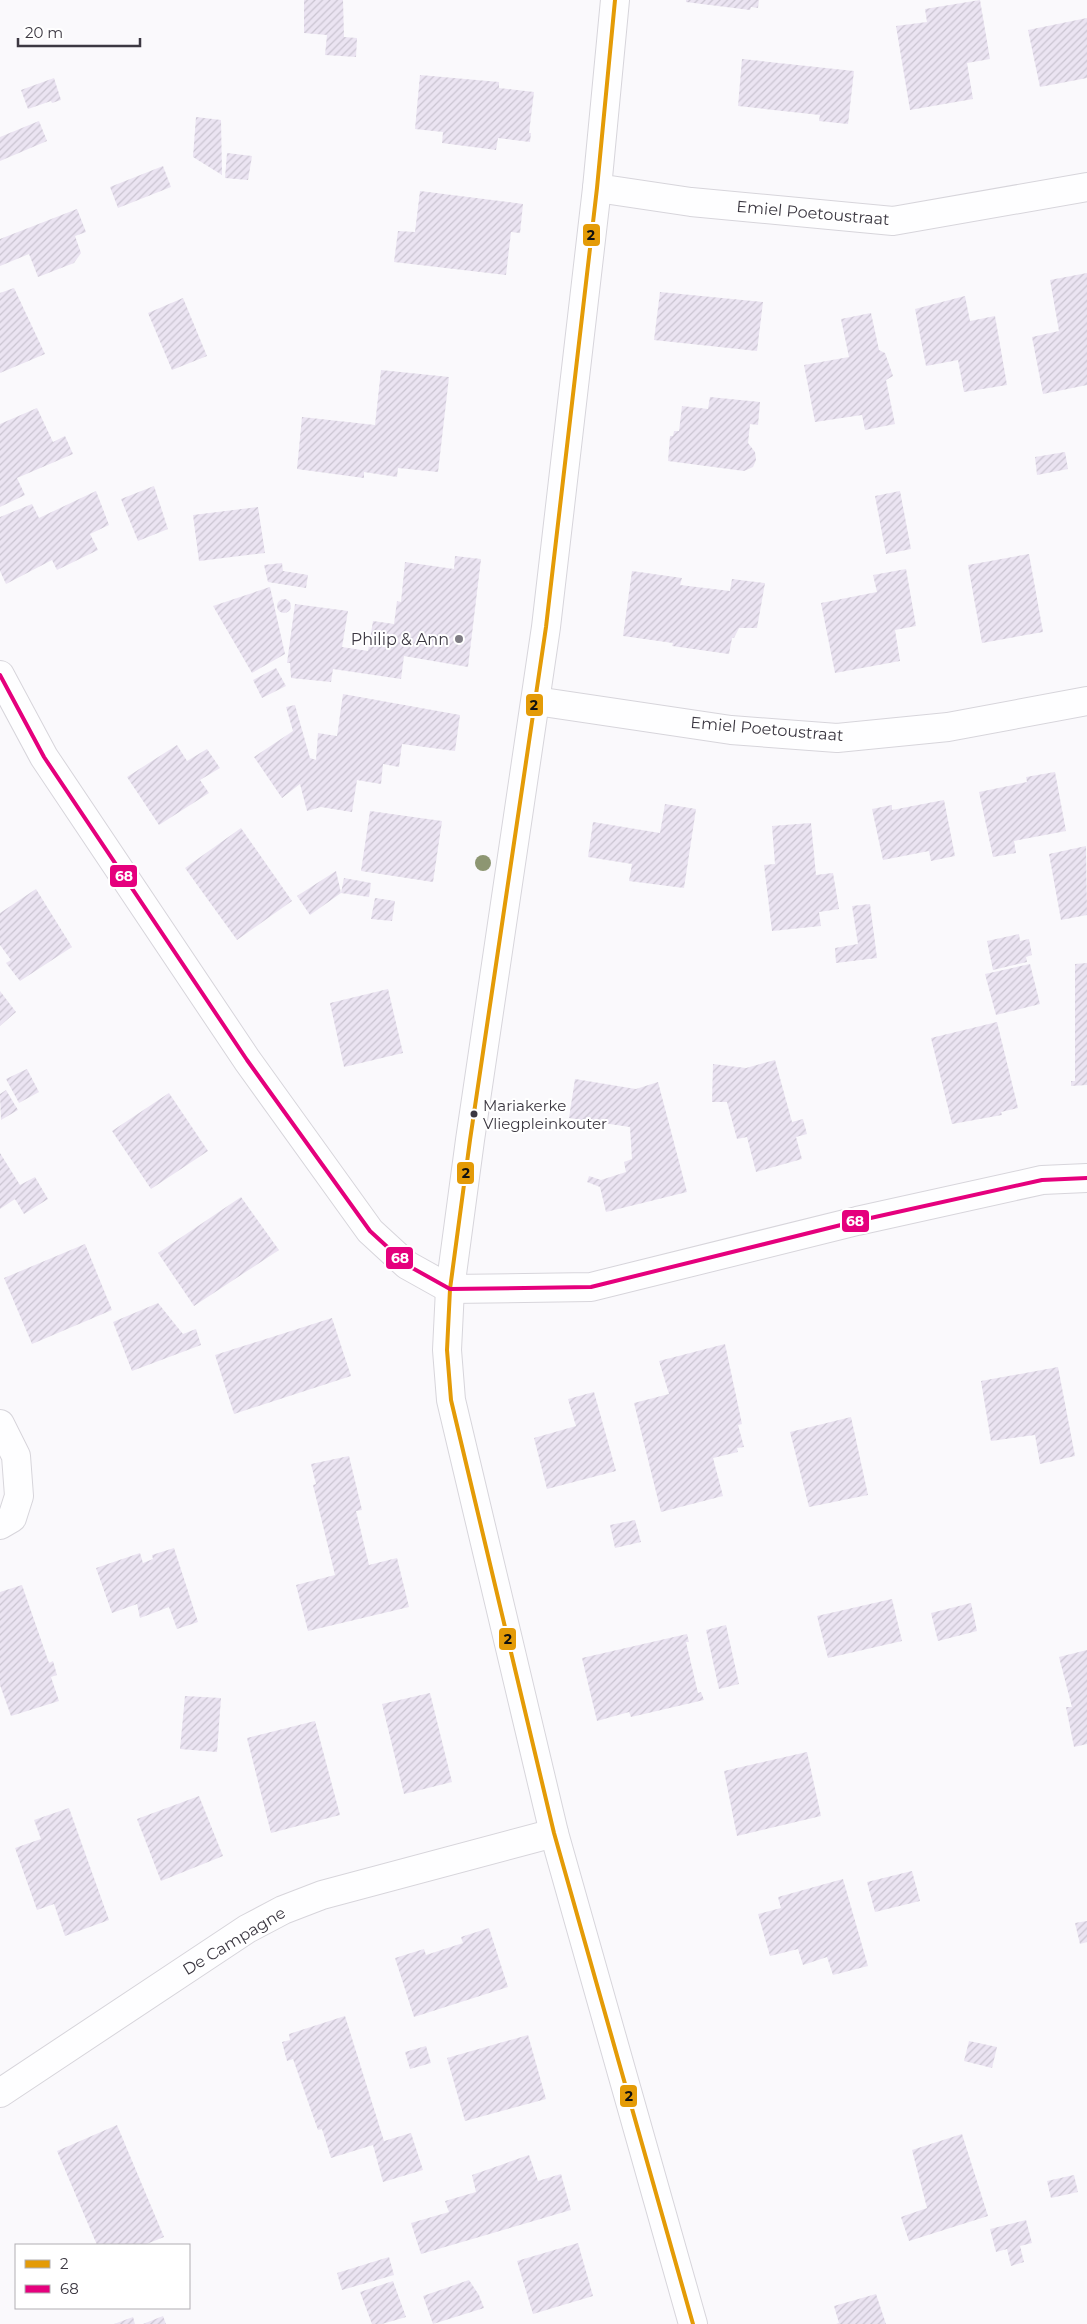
<svg xmlns="http://www.w3.org/2000/svg" width="1087" height="2324" font-family="Montserrat,sans-serif">
<defs>
<pattern id="building-hatch" width="6" height="6" patternUnits="userSpaceOnUse" patternTransform="scale(1.25)"><rect width="6" height="6" fill="#ebe4f2"/><path d="M-1 1l2-2M0 6l6-6M5 7l2-2" fill="none" stroke="#cac4d1"/></pattern>
</defs>
<rect width="100%" height="100%" fill="#faf9fc"/>
<!-- building -->
<g fill="url(#building-hatch)">
<path d="M304,0H343L344,37L357,38L356,57L325,55L327,35L304,33Z"/>
<path d="M686,0H759L758,8L751,7L750,10L686,2Z"/>
<path d="M980,0L990,59L967,63L973,99L910,110L896,26L927,22L925,9Z"/>
<path d="M1087,18V78L1040,87L1028,30Z"/>
<path d="M742,59L854,71L848,124L819,121L820,115L738,106Z"/>
<path d="M420,75L499,82V88L534,92L529,133H531L530,142L498,138L496,150L442,143L443,132L415,129Z"/>
<path d="M54,78L61,100L52,103L51,101L28,109L21,90Z"/>
<path d="M196,117L221,120L222,175L193,157Z"/>
<path d="M39,121L47,141L0,161V137Z"/>
<path d="M227,153L252,156L248,180L225,178Z"/>
<path d="M163,166L171,187L118,208L110,187Z"/>
<path d="M420,191L523,204L520,233L511,232L506,275L394,262L398,231L415,232Z"/>
<path d="M77,209L86,232L75,236L81,253L74,263L38,277L29,254L0,266V239Z"/>
<path d="M1087,273V385L1043,394L1032,337L1059,331L1050,280Z"/>
<path d="M14,288L45,354L0,373V293Z"/>
<path d="M660,292L763,302L757,351L654,340Z"/>
<path d="M965,296L970,321L995,316L1007,385L964,392L958,360L926,366L915,309Z"/>
<path d="M183,298L207,356L172,370L148,313Z"/>
<path d="M871,313L879,350L885,353L893,376L886,380L895,424L865,430L862,415L815,422L804,365L849,357L841,319Z"/>
<path d="M381,370L449,377L438,472L398,468L397,477L364,472V478L297,469L302,417L375,425Z"/>
<path d="M710,397L760,402L758,425L750,424L748,443L755,452L756,460L753,467L744,471L668,461L670,436H673L674,431H679L682,406L708,409Z"/>
<path d="M37,408L53,442L65,436L73,454L17,478L25,495L0,507V424Z"/>
<path d="M1065,452L1068,469L1037,475L1035,457Z"/>
<path d="M154,486L168,529L138,541L121,499Z"/>
<path d="M96,491L109,525L90,534L98,550L57,570L52,560L6,584L0,571V517L32,504L39,518Z"/>
<path d="M900,491L911,549L886,554L875,496Z"/>
<path d="M258,507L265,553L199,561L193,515Z"/>
<path d="M1029,554L1043,632L982,643L968,565Z"/>
<path d="M455,556L481,559L468,667L404,656L401,679L333,669L331,682L291,678L290,663H287L295,604L348,611L342,647L368,651L373,621L394,624L397,601L401,602L405,562L454,569Z"/>
<path d="M282,563L283,571L308,575L306,588L268,582L264,565Z"/>
<path d="M906,569L916,626L895,630L900,661L835,673L821,603L877,592L873,575Z"/>
<path d="M632,571L682,578L680,585L730,591L732,579L765,583L757,628H739L734,638H732L729,654L672,646L673,643L623,636Z"/>
<path d="M270,587L285,654L252,673L213,606Z"/>
<circle cx="284" cy="606" r="7"/>
<path d="M276,668L286,686L262,698L253,680Z"/>
<path d="M343,694L460,715L455,751L402,744L399,767L383,764L381,784L357,780L352,812L321,807L307,811L300,784L282,798L254,757L293,731L286,707L295,705L310,758L316,760L318,733L337,736Z"/>
<path d="M177,745L187,761L207,749L220,768L200,780L209,793L159,825L127,777Z"/>
<path d="M1055,772L1066,831L1014,841L1016,853L993,857L979,792L1027,782L1026,777Z"/>
<path d="M944,800L955,856L931,861L929,851L883,860L872,809L892,805V810Z"/>
<path d="M665,804L696,809L684,888L629,881L632,864L588,857L593,822L660,833Z"/>
<path d="M370,811L442,821L433,882L361,871Z"/>
<path d="M811,823L816,875L833,873L839,909L819,912L821,926L772,931L764,865L775,864L772,826Z"/>
<path d="M241,828L292,901L237,940L185,868Z"/>
<path d="M1086,846L1087,915L1061,920L1049,854Z"/>
<path d="M336,871L341,893L310,915L297,896Z"/>
<path d="M344,878L371,883L369,897L341,893Z"/>
<path d="M36,889L72,947L20,981L6,963L11,960L0,945V913Z"/>
<path d="M375,898L395,901L392,921L371,919Z"/>
<path d="M870,904L877,958L836,963L835,948L858,944L852,906Z"/>
<path d="M1019,934L1020,941L1029,939L1032,955L1026,957L1027,962L993,970L987,941Z"/>
<path d="M1087,963V1085L1071,1086V1081H1075V964Z"/>
<path d="M1030,964L1040,1004L996,1015L985,974Z"/>
<path d="M388,989L403,1053L344,1067L330,1003Z"/>
<path d="M0,991L16,1012L0,1026Z"/>
<path d="M997,1022L1018,1108L1001,1112L1002,1115L952,1124L931,1038Z"/>
<path d="M775,1060L792,1122L803,1119L807,1134L796,1137L802,1159L756,1172L747,1137L737,1139L727,1102H712L713,1064L746,1068Z"/>
<path d="M27,1069L39,1092L19,1103L6,1079Z"/>
<path d="M575,1079L636,1089L658,1082L687,1192L606,1212L600,1187L587,1182L589,1176L601,1180L626,1172L624,1162L632,1159L630,1127L569,1118Z"/>
<path d="M6,1090L18,1110L1,1120L0,1094Z"/>
<path d="M169,1093L208,1151L151,1189L112,1131Z"/>
<path d="M0,1153L20,1185L35,1177L48,1199L24,1214L15,1199L0,1209Z"/>
<path d="M241,1197L279,1250L194,1306L158,1253Z"/>
<path d="M85,1244L112,1310L32,1344L4,1278Z"/>
<path d="M158,1303L183,1334L196,1329L201,1345L132,1371L113,1322Z"/>
<path d="M332,1318L351,1376L234,1414L215,1355Z"/>
<path d="M725,1344L742,1424L738,1425L744,1447L737,1448L738,1452L713,1458L723,1496L661,1512L634,1403L669,1394L659,1361Z"/>
<path d="M1058,1367L1075,1456L1040,1464L1035,1435L991,1441L981,1381Z"/>
<path d="M594,1392L616,1471L547,1489L534,1438L576,1426L568,1399Z"/>
<path d="M851,1417L868,1495L809,1507L790,1432Z"/>
<path d="M349,1456L362,1510L356,1511L369,1565L397,1558L409,1607L308,1631L296,1585L335,1575L313,1485L316,1484L311,1464Z"/>
<path d="M635,1520L641,1542L615,1548L610,1525Z"/>
<path d="M174,1548L198,1622L177,1629L169,1607L140,1618L137,1604L112,1613L96,1568L140,1553L143,1563L153,1559L152,1555Z"/>
<path d="M22,1585L49,1663L53,1661L57,1675L51,1677L59,1701L11,1716L0,1685V1592Z"/>
<path d="M892,1599L902,1641L828,1658L817,1616Z"/>
<path d="M971,1603L977,1631L938,1641L931,1613Z"/>
<path d="M726,1625L739,1684L719,1689L706,1630Z"/>
<path d="M687,1634L689,1642H686L698,1693L701,1692L704,1700L631,1717L629,1712L597,1721L582,1658Z"/>
<path d="M1087,1650V1744L1074,1747L1066,1707H1072L1059,1657Z"/>
<path d="M430,1693L452,1782L404,1794L382,1704Z"/>
<path d="M185,1696L221,1698L217,1752L180,1749Z"/>
<path d="M315,1721L340,1815L271,1833L247,1738Z"/>
<path d="M807,1752L821,1816L737,1836L724,1771Z"/>
<path d="M199,1796L223,1856L161,1881L137,1819Z"/>
<path d="M69,1808L109,1920L65,1936L54,1904L37,1910L15,1848L41,1839L34,1820Z"/>
<path d="M912,1871L920,1901L875,1912L867,1882Z"/>
<path d="M843,1879L868,1966L833,1975L827,1957L803,1965L798,1949L770,1956L758,1914L781,1908L778,1897Z"/>
<path d="M1087,1921V1942L1080,1944L1075,1923Z"/>
<path d="M489,1928L508,1987L414,2017L395,1958L424,1949L426,1955L463,1943L461,1937Z"/>
<path d="M345,2016L384,2141L411,2133L423,2170L383,2182L373,2145L331,2158L322,2129L318,2130L293,2059L287,2061L282,2042L290,2040L289,2034Z"/>
<path d="M528,2035L546,2099L465,2121L447,2058Z"/>
<path d="M969,2041L997,2047L992,2068L964,2061Z"/>
<path d="M426,2046L431,2063L410,2069L405,2052Z"/>
<path d="M117,2125L164,2237L144,2245H97L57,2151Z"/>
<path d="M962,2134L988,2216L909,2241L901,2217L927,2208L912,2150Z"/>
<path d="M529,2155L538,2181L561,2174L571,2210L421,2254L411,2223L449,2212L445,2201L476,2192L472,2175Z"/>
<path d="M1074,2175L1078,2192L1051,2198L1047,2181Z"/>
<path d="M1026,2220L1032,2243L1020,2246L1024,2262L1011,2266L1007,2249L996,2252L990,2229Z"/>
<path d="M578,2243L593,2296L533,2314L517,2261Z"/>
<path d="M389,2257L394,2275L342,2290L337,2273Z"/>
<path d="M469,2280L479,2295L484,2308L433,2324L423,2296Z"/>
<path d="M393,2281L406,2317L382,2324H372L360,2292Z"/>
<path d="M876,2294L886,2324H836L839,2323L834,2306Z"/>
<path d="M163,2316L166,2324H143Z"/>
<path d="M133,2317L135,2324H114Z"/>
</g>
<g fill="none" stroke-linecap="round" stroke-linejoin="round">
<!-- minor casing -->
<g stroke="#d7d5db" stroke-width="30">
<g id="minor">
<path d="M615,0L597,188L546,627L470,1140L450,1289L447,1350L451,1400L554,1833L693,2324"/>
<path d="M597,188L691,202L893,221L1087,187"/>
<path d="M0,675L44,757L247,1060L370,1231L407,1265L450,1289L591,1287L857,1221L1042,1180L1087,1178"/>
<path d="M536,701L731,730L837,738L948,727L1087,701"/>
<path d="M0,1424L16,1456L19,1496L12,1518L0,1525"/>
<path d="M0,2093L247,1929L283,1910L322,1895L554,1833"/>
</g>
</g>
<!-- minor -->
<use href="#minor" stroke="#fefeff" stroke-width="28"/>
<!-- bus-1 casing -->
<g stroke="#fff" stroke-width="8">
<path id="bus-1" d="M615,0L597,188L546,627L470,1140L450,1289L447,1350L451,1400L554,1833L693,2324"/>
</g>
<!-- bus-2 casing -->
<g stroke="#fff" stroke-width="8">
<path id="bus-2" d="M0,675L44,757L247,1060L370,1231L407,1265L450,1289L591,1287L857,1221L1042,1180L1087,1178"/>
</g>
<!-- bus-1 -->
<use href="#bus-1" stroke="#e49b07" stroke-width="4"/>
<!-- bus-2 -->
<use href="#bus-2" stroke="#e5007d" stroke-width="4"/>
</g>
<!-- trees -->
<circle fill="#8d9672" cx="483" cy="863" r="8"/>
<!-- markers -->
<circle fill="#7e7c83" stroke="#fff" stroke-width="2" cx="459" cy="639" r="5"/>
<circle fill="#3c3842" stroke="#fff" stroke-width="2" cx="474" cy="1114" r="4.5"/>
<g text-anchor="middle" dominant-baseline="central" stroke-width="4" stroke-linejoin="round" paint-order="stroke">
<!-- bus labels -->
<g font-size="15" fill="#3c3842" stroke="#fff" text-anchor="start">
<text x="483" y="1105">Mariakerke<tspan x="483" dy="18">Vliegpleinkouter</tspan></text>
</g>
<!-- street labels -->
<g font-size="16" fill="#3c3842" stroke="#fff">
<text transform="translate(813 213) rotate(5)">Emiel Poetoustraat</text>
<text transform="translate(767 729) rotate(5)">Emiel Poetoustraat</text>
<text transform="translate(234 1941) rotate(-31)">De Campagne</text>
</g>
<!-- poi labels -->
<g font-size="16" fill="#3c3842" stroke="#fff" text-anchor="end">
<text x="449" y="639">Philip &amp; Ann</text>
</g>
</g>
<g stroke="#fff" stroke-width="2">
<rect x="582" y="223" width="19" height="24" rx="5" fill="#e49b07"/>
<rect x="525" y="693" width="19" height="24" rx="5" fill="#e49b07"/>
<rect x="109" y="864" width="29" height="24" rx="5" fill="#e5007d"/>
<rect x="456" y="1161" width="19" height="24" rx="5" fill="#e49b07"/>
<rect x="841" y="1209" width="29" height="24" rx="5" fill="#e5007d"/>
<rect x="385" y="1246" width="29" height="24" rx="5" fill="#e5007d"/>
<rect x="498" y="1627" width="19" height="24" rx="5" fill="#e49b07"/>
<rect x="619" y="2084" width="19" height="24" rx="5" fill="#e49b07"/>
</g>
<g font-size="14" text-anchor="middle" font-weight="bold" fill="#fff">
<text x="124" y="881">68</text>
<text x="855" y="1226">68</text>
<text x="400" y="1263">68</text>
</g>
<g font-size="14" text-anchor="middle" font-weight="bold" fill="#111">
<text x="591" y="240">2</text>
<text x="534" y="710">2</text>
<text x="466" y="1178">2</text>
<text x="508" y="1644">2</text>
<text x="629" y="2101">2</text>
</g>
<!-- legend -->
<rect x="15" y="2244" width="175" height="65" fill="#ffffff" stroke="#b1afb3"/>
<rect x="25" y="2260" width="25" height="8" fill="#e49b07" stroke="#b1afb3"/>
<text x="60" y="2269" font-size="15" fill="#3c3842">2</text>
<rect x="25" y="2285" width="25" height="8" fill="#e5007d" stroke="#b1afb3"/>
<text x="60" y="2294" font-size="15" fill="#3c3842">68</text>
<!-- scale -->
<path d="M18 38v8h122v-8" fill="none" stroke="#3c3842" stroke-width="2.5"/>
<text x="25" y="38" font-size="15" fill="#3c3842" stroke="#ffffff" stroke-width="4" paint-order="stroke">20 m</text>
</svg>
